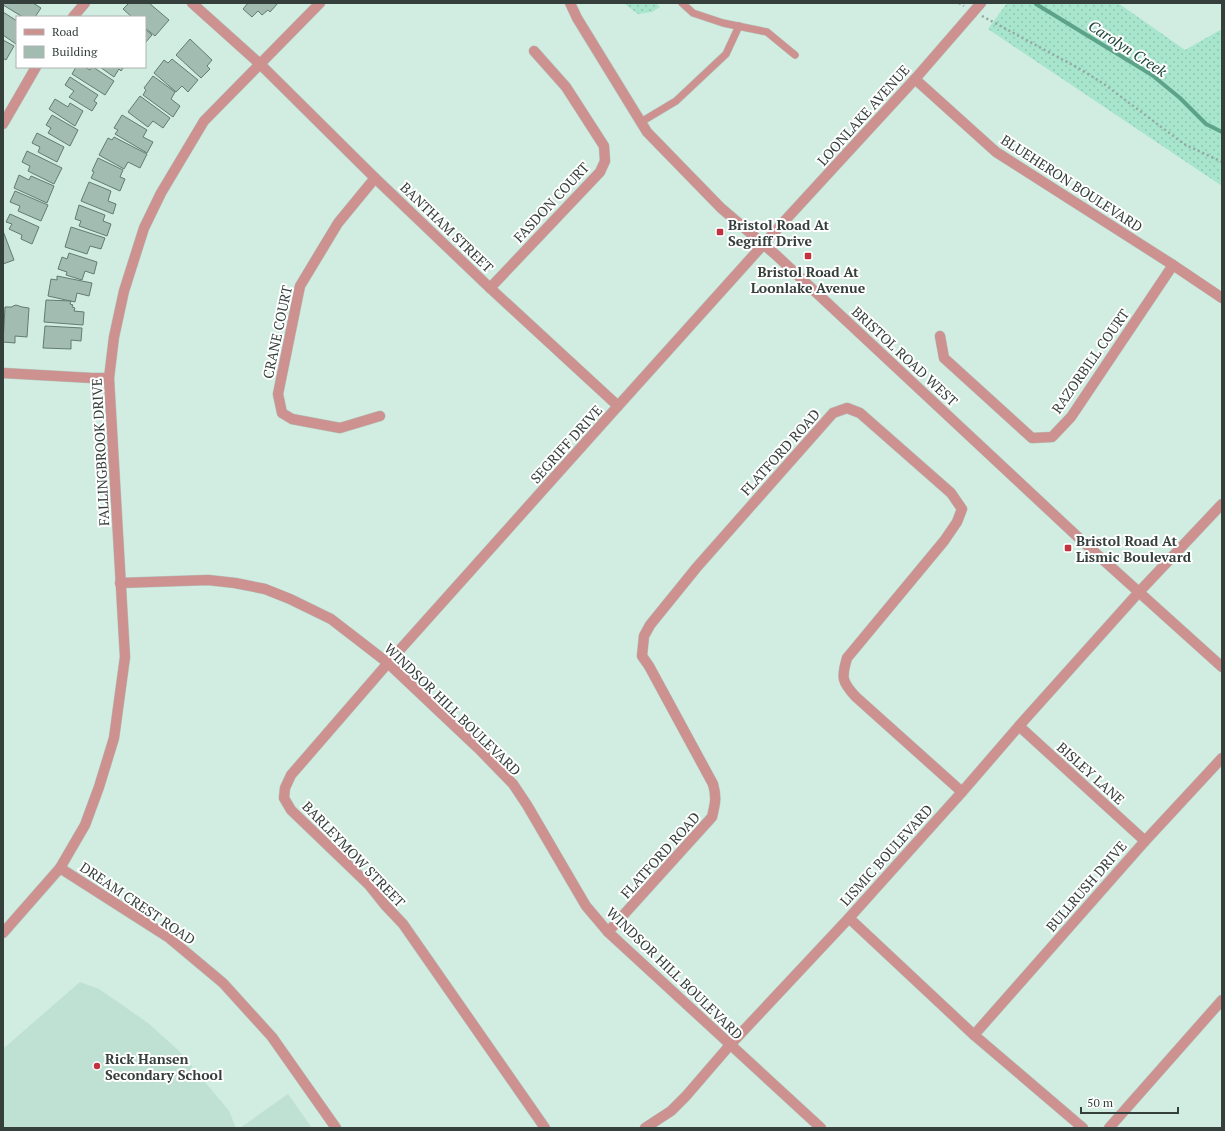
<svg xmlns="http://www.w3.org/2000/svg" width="1225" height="1131" font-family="'PT Serif',serif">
<defs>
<pattern id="grass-dots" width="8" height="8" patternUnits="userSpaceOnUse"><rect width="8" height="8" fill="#a7e5cd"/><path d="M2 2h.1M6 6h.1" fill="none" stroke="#90c6b1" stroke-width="1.8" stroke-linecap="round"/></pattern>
</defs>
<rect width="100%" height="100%" fill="#d1ece1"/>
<!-- built -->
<g fill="#bee1d3">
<path d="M80,982L99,989L148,1023L179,1051L229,1111L236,1128H3V1049Z"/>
<path d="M288,1094L312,1128H240Z"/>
</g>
<!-- grass -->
<g fill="url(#grass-dots)">
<path d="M625,3H656L660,7L652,12L638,14L626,5Z"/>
<path d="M1007,3H1118L1185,50L1222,29V186L988,29Z"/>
</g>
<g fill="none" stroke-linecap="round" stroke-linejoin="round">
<!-- stream -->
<path stroke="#5da38a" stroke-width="4" d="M1036,4L1152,75L1180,98L1206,124L1222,132"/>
</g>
<!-- building -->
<g fill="#a3bcb2" stroke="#637b71">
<path d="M3,3H33L41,8L35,17H23L3,5Z"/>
<path d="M129,3H143L144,4L145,3H149L169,20L155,36L145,28V17H132L123,9Z"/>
<path d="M248,3H278L270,12L268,10L262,15L258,11L252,17L243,9Z"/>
<path d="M3,12L17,21V42L16,44L3,35Z"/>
<path d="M145,29L152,35L145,43Z"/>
<path d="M190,39L212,60L207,66L210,69L201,78L176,55Z"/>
<path d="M3,40L14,46L6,60L3,58Z"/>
<path d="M172,59L198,80L188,92L182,86L176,92L154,73L164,60L168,63Z"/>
<path d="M76,67H85L90,70L92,67H93L114,81L105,95L72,74Z"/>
<path d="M100,67H124L121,71L119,69L114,77Z"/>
<path d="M153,76L175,92L171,99L180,106L173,117L143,95L146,90L144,88Z"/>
<path d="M70,77L98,95L94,101L97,103L92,111L69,97L74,91L65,85Z"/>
<path d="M140,96L170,118L163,128L153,121L148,127L128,112Z"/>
<path d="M55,99L68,107L70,103L83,111L75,126L49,109Z"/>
<path d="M52,115L78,130L70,146L48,133L51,128L46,125Z"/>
<path d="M122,115L147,130L143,137L153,142L147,153L115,134L118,130L114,128Z"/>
<path d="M37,133L64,147L57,162L38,152L40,147L32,143Z"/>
<path d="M114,137L147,154L140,168L128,162L124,169L99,155L108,138L112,140Z"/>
<path d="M27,151L62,168L54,184L28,171L30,166L22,162Z"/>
<path d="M98,158L123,170L120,177L125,179L120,191L91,178L94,172L92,171Z"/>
<path d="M19,175L29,180L31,176L54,186L47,203L14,188Z"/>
<path d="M89,182L111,191L108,201L116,204L113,214L81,201Z"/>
<path d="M15,191L48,205L41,221L18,211L20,206L10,202Z"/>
<path d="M79,205L105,215L103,221L111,224L107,236L79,226L81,221L75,219Z"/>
<path d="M10,214L39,227L32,244L21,239L22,235L9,229L12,224L6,222Z"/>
<path d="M71,227L105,238L101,249L90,246L87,254L65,247Z"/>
<path d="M3,231L14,260L3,264Z"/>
<path d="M69,253L97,262L94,274L85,271L82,280L66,275L67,272L58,269L62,257L67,259Z"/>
<path d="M57,276L92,283L89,296L77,293L75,302L48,296L51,279L57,280Z"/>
<path d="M46,300L71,301L70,304L73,305L72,307L75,308L74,311L84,312L83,325L44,322Z"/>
<path d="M16,305L22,307L29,308L27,337L15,336V343L3,342L5,307H12L13,306Z"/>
<path d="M45,326L82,328L81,341L71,340V349L43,348Z"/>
</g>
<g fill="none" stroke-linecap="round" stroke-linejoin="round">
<!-- service casing -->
<g stroke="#b2c9c0" stroke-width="8">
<g id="service">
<path d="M682,3L693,13L723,23L767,32L795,55"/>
<path d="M641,122L676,101L726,54L739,26"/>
</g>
</g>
<!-- minor casing -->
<g stroke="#b2c9c0" stroke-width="11">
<g id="minor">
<path d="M192,3L260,64L375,178L490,288L618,406"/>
<path d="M73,17L85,3"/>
<path d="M915,79L996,152L1173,265L1222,298"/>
<path d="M3,124L36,67"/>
<path d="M375,178L338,223L300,286L278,394L282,413L292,419L340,428L380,416"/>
<path d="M490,288L600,172L605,161L604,146L566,87L534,51"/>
<path d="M940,336L944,358L1032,438L1052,437L1071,417L1173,265"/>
<path d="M3,373L92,378H109"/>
<path d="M120,583L208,580L235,583L265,589L290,599L331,619L388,663L479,749L513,784L527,805L576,889L586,906L608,932L821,1128"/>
<path d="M1019,726L1145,841"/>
<path d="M60,868L168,937L223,983L272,1037L336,1128"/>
<path d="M849,918L974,1035L1083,1128"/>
<path d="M608,932L712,817C715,804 717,798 713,784L649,666L642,656L644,636L650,625L697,567L833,413L847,408L860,413L951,493L962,509L957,522L944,541L847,658C841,678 842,682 856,697L962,792"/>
<path d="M974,1035L1145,841L1222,758"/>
<path d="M545,1128L403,924L385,905L369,885L291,810L284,798L285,788L291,775L388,663L618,406L779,227L915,79L981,3"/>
<path d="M645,1128L671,1111L686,1096L730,1045L849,918L962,792L1019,726L1139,592L1222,504"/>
<path d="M1109,1128L1222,1000"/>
</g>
</g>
<!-- tertiary casing -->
<g stroke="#b2c9c0" stroke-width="11">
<g id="tertiary">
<path d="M570,3L577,18L647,132L721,208L776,255L1080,539L1222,667"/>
<path d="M3,933L60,868L85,825L99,787L114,738L125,657L109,378L114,337L124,291L144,228L161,193L204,121L320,3"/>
</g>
</g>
<!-- path -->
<g stroke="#92a79e" stroke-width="2.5" stroke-dasharray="2 3" stroke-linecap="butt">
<path d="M959,3L964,6"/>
<path d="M982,16L1080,69L1104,84L1184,144L1222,162"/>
</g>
<!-- service -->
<use href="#service" stroke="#cd918f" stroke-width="7"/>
<!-- minor -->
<use href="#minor" stroke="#cd918f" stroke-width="10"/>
<!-- tertiary -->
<use href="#tertiary" stroke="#cd918f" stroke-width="10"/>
</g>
<!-- markers -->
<g fill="#c2323f" stroke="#fff" stroke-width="1.5">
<rect x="716" y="228" width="8" height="8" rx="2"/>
<rect x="804" y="252" width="8" height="8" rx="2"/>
<rect x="1064" y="544" width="8" height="8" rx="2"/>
<circle cx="97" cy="1066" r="4"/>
</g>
<g text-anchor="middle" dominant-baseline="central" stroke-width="4" stroke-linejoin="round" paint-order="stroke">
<!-- street labels -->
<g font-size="14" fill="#353f3b" stroke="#fff">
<text transform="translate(863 115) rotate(-48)">LOONLAKE AVENUE</text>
<text transform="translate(1072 183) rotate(33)">BLUEHERON BOULEVARD</text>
<text transform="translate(551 202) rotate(-47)">FASDON COURT</text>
<text transform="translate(447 227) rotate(44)">BANTHAM STREET</text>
<text transform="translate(277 332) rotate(-78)">CRANE COURT</text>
<text transform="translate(905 356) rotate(43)">BRISTOL ROAD WEST</text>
<text transform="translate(1090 361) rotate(-55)">RAZORBILL COURT</text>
<text transform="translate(566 444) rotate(-48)">SEGRIFF DRIVE</text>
<text transform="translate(100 452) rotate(-93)">FALLINGBROOK DRIVE</text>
<text transform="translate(780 452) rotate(-48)">FLATFORD ROAD</text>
<text transform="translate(453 709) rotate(44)">WINDSOR HILL BOULEVARD</text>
<text transform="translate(1091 773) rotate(42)">BISLEY LANE</text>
<text transform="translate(354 854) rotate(46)">BARLEYMOW STREET</text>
<text transform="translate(660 855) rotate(-48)">FLATFORD ROAD</text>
<text transform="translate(886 855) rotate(-48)">LISMIC BOULEVARD</text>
<text transform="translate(1086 886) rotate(-49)">BULLRUSH DRIVE</text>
<text transform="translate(138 903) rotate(34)">DREAM CREST ROAD</text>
<text transform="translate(675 973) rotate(44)">WINDSOR HILL BOULEVARD</text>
</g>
<!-- poi labels -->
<g font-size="14" font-weight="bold" fill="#353f3b" stroke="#fff" text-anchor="start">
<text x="728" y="224">Bristol Road At<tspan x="728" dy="16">Segriff Drive</tspan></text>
<text x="808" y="271" text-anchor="middle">Bristol Road At<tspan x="808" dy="16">Loonlake Avenue</tspan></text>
<text x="1076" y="540">Bristol Road At<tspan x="1076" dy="16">Lismic Boulevard</tspan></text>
<text x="105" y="1058">Rick Hansen<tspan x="105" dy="16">Secondary School</tspan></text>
</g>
<!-- water labels -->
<g font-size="15" font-style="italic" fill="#1d4738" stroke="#fff">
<text transform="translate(1128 48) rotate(33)">Carolyn Creek</text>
</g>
</g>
<!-- border -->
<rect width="1225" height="1131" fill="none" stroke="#353f3b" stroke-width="8"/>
<!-- legend -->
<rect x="16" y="16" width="130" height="52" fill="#ffffff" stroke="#aeb2b1"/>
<rect x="24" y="29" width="20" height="6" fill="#cd918f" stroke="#aeb2b1"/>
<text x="52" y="36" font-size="12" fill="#353f3b">Road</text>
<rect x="24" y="46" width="20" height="12" fill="#a3bcb2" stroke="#aeb2b1"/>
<text x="52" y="56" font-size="12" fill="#353f3b">Building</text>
<!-- scale -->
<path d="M1081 1107v6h97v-6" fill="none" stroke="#353f3b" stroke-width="2"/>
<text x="1087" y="1107" font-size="12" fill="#353f3b" stroke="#ffffff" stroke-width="3" paint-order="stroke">50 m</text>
</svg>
